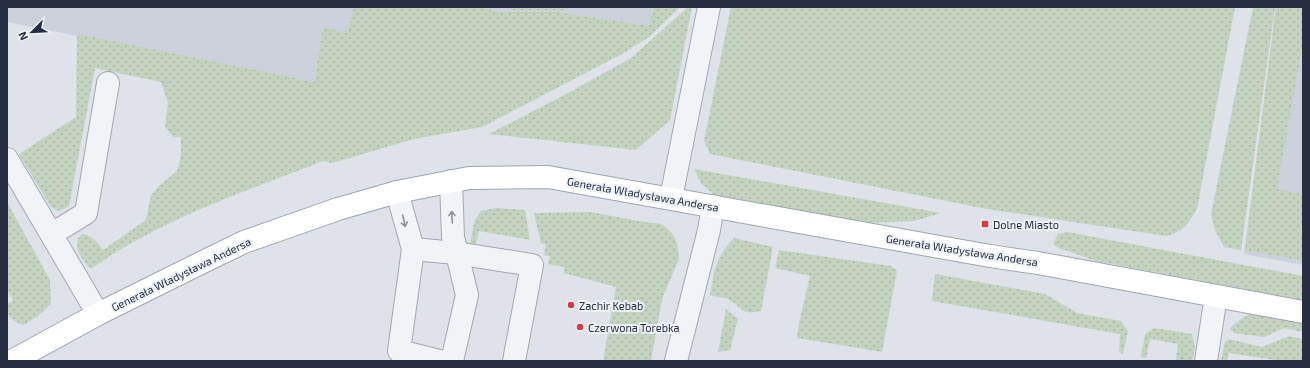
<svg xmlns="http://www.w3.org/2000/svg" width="1310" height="368" font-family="'Exo 2',sans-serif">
<defs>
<pattern id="grass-dots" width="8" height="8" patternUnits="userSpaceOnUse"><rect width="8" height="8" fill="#c3d3bf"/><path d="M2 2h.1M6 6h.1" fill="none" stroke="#a8b5a5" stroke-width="1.8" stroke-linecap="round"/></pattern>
</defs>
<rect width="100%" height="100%" fill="#dfe2e9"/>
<!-- built -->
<g fill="#cdd1db">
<path d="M7,7H354L347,33L323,28L314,82L7,22Z"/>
<path d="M480,7H653L649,26L558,12H500Z"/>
<path d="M1276,7H1303V265L1244,254Z"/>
</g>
<!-- grass -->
<g fill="url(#grass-dots)">
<path d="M354,7H480L500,12H558L649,26L653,7H680L649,37L622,54L482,127L414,139L332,163L323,161C244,192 160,219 91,269C82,259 75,252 78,238L83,234C94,237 97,242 103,250L146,220L151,195L160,185L177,171L181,155V137H173L165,126L168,103L161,82L95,68L69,206L59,211L51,207L19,154L76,117L77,34L314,82L323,27L347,33Z"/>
<path d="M511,7H568V10H510Z"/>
<path d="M688,7H692L670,120L636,150L489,134L568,93L631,58Z"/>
<path d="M731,7H1235L1197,209C1189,223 1183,232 1166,236L987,209L710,154L704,141Z"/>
<path d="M1253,7H1275L1241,250L1224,247L1215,230L1211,214Z"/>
<path d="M1276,7H1303L1302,47L1277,189L1303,194V217L1300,233L1303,234V261L1245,250Z"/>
<path d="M694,169L941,213L914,221L864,223L713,194L701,183Z"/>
<path d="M7,202L50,280L51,304L37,317L23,325C11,320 7,317 7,304L13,301L7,289Z"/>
<path d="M495,208L525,210L530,240L479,231L475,248H469L475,220L481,211Z"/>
<path d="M591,212L638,221L662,224L672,233L677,243L679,259L662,299L651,361H603L616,287L564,273V267L548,264L550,256L544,255L546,244L541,243L534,213Z"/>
<path d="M1067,232L1303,276V300L1096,261L1059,248L1053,244L1058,234Z"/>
<path d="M734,238L773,247L761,311C740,316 743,307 728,299C723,297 715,297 710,295C715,268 715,259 734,238Z"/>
<path d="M779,250L891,266L897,271L882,352L797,338L799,323L810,276L775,268Z"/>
<path d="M935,274L1045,294L1077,313L1121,321L1128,331L1123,354L1119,352L1120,334L932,301Z"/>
<path d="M726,309L738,319L730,350L718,352Z"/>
<path d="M1249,314L1303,322V332L1284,328L1264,337L1234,333L1230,329L1234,324Z"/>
<path d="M1154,328L1192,334L1195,348L1192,361H1176L1178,344L1150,339L1146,358L1141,357L1145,334Z"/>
<path d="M1289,336L1303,339V361H1281L1229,353L1227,361H1221L1225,342L1229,339L1262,347Z"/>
</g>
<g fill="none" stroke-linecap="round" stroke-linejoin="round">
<!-- minor casing -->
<g stroke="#a4a8b3" stroke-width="24">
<g id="minor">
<path d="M7,159L98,314"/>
<path d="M451,181L453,237L467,295L452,361"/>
<path d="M397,192L413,249L399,351L439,361"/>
<path d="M671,198L709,7"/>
<path d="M52,234L86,213L108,83"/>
<path d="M413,249L456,253L532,265L514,361"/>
<path d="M676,361L709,230L713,206"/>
<path d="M1206,361L1216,296"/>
</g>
</g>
<!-- major casing -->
<g stroke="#9da5b5" stroke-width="24">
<path id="major" d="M12,361L98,314L207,260L244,242L338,209L397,192L469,178L548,177L990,256L1038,263L1303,312"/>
</g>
<!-- minor -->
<use href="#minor" stroke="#f2f3f7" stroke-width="22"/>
<!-- major -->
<use href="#major" stroke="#fff" stroke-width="22"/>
</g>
<!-- one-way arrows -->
<defs><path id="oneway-shaft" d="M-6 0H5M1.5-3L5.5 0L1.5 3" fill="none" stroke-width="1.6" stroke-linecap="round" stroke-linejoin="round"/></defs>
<g stroke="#8c909c">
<use href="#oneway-shaft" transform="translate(452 217) rotate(-93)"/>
<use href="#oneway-shaft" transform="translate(404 221) rotate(77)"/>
</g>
<!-- markers -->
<g fill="#d63c45" stroke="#eef1f6" stroke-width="1.5">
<rect x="981" y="220" width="8" height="8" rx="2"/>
<circle cx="571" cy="305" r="4"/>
<circle cx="580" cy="327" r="4"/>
</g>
<g text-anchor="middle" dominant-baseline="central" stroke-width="4" stroke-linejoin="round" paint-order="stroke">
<!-- street labels -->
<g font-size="11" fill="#272e41" stroke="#eef1f6">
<text transform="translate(643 194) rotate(10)">Generała Władysława Andersa</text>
<text transform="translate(962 250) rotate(9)">Generała Władysława Andersa</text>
<text transform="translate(181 274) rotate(-26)">Generała Władysława Andersa</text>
</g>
<!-- poi labels -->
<g font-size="11" fill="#272e41" stroke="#eef1f6" text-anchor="start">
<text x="993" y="224">Dolne Miasto</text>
<text x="579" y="305">Zachir Kebab</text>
<text x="588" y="327">Czerwona Torebka</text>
</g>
</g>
<!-- border -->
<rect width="1310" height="368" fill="none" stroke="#272e41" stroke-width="16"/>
<!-- north arrow -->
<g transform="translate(32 32) rotate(246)" stroke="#eef1f6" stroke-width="3" paint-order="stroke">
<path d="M0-3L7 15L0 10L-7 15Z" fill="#272e41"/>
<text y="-6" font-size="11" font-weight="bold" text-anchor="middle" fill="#272e41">N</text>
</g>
</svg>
